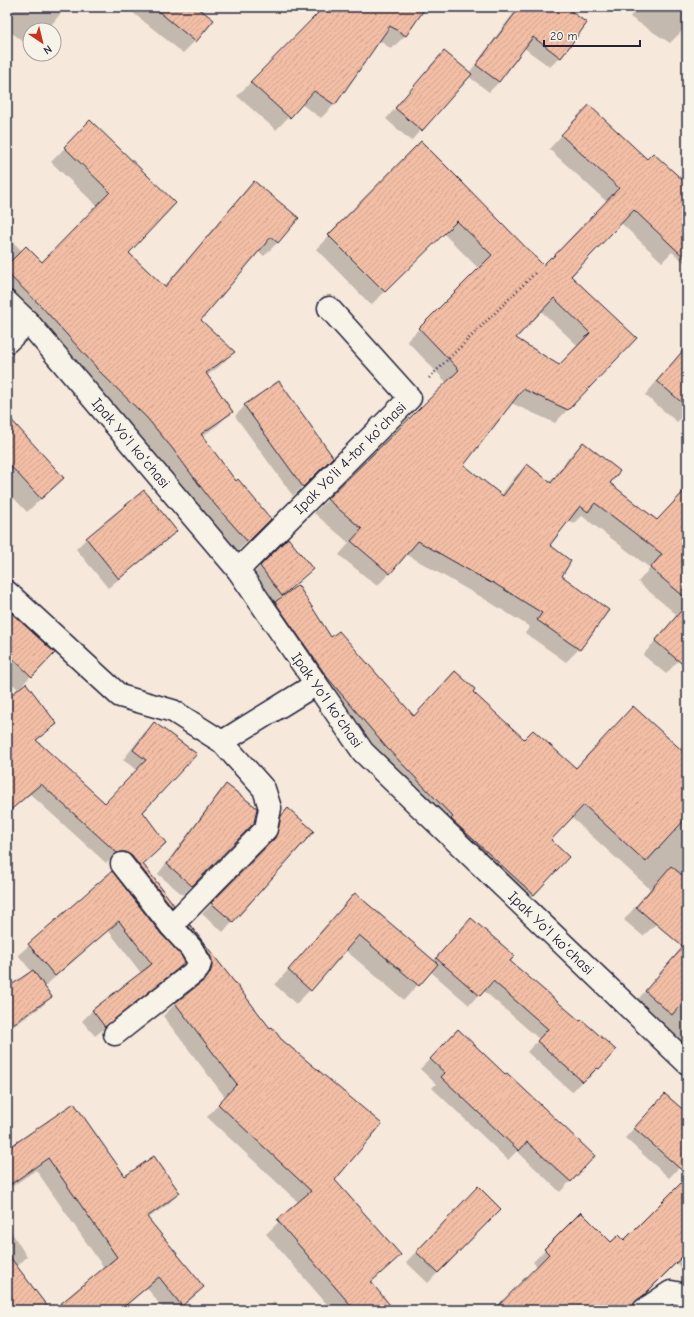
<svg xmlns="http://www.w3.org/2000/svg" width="694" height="1317" font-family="'Comic Neue',sans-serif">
<defs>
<pattern id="building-hatch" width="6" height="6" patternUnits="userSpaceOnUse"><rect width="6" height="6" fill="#f3bea5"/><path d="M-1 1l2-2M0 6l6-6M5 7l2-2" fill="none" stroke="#d0a38f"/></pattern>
</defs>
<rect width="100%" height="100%" fill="#f6e8db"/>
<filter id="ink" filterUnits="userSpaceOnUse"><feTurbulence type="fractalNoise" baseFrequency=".025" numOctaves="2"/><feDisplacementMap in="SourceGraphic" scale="8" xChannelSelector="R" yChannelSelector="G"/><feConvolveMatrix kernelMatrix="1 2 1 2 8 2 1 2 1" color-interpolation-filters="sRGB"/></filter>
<g filter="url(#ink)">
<!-- shadow -->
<g fill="#0003" fill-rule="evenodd">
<path d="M16,7H66L47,30H30V47L7,29V18Z"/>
<path d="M126,7H195V41L183,53Z"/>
<path d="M326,7H425L405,36L391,49L379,40L334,105L321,118L301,104L276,130L237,96Z"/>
<path d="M518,7H563L560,57L550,67L524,48L499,82L489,92L468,76L411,141L386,119L444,52L469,73Z"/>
<path d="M637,7H687V24L683,30L670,43L630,17Z"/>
<path d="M576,120L647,160L687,186V265L672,252L662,262L621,223L570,276L635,338L555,423L511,403L462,465L501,495L514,478L527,465L549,483L570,456L583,443L609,484L656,521L687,489V651L666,674L643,655L677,615L638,582L650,568L582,516L574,524L568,519L548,545L560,576L607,610L579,649L566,662L525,633L530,627L478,595H477L406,554L390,573L377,586L339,555L349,543L314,513L447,383L407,341L479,269L443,233L371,305L316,249L421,143L543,267L552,260L607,202L549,149ZM540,310L578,346L559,366L514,338Z"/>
<path d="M90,122L175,203L127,253L164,287L241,196L254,182L278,242L264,256L258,251L200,320L233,352L220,366L206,376L232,411L218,425L201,437L236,483L270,519L234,555L7,300V236L22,251L42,263L97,206L51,162Z"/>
<path d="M687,345V412L677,422L645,395Z"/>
<path d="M245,406L332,457L293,496L235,416Z"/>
<path d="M7,417L49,491L27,512L7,491Z"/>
<path d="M144,492L176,531L166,541L108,588L76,549L86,539Z"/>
<path d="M287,540L312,569L279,598L330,638L413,717L471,692L524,740L575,769L685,755L687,754V902L656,924L643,936L624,920L650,889L571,817L550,840L534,895L521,907L373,760L250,577Z"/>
<path d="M7,610L54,653L18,689L7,679Z"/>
<path d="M7,699L56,724L36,741L105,804L137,770L123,760L144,733L154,723L142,812V865L173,905L161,916L116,862L110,861L106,863L30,794L7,813Z"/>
<path d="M226,786L254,822L183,895L158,874L217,795Z"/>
<path d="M288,810L313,832L223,932L202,914L265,849L269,842L271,827Z"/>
<path d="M112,873L184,963L174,973L95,1036L82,1021L92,1011L141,973L108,930L44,987L51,997L41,1007L7,1031V989L32,972L18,955Z"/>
<path d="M355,894L433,961L461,929L509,961L615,1050L588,1079L586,1077L572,1092L527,1052L539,1039L483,990L469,1005L430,971L404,1000L345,950L310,990L296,1004L275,985L341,909Z"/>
<path d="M190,926L270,1030L334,1180L400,1255L370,1283L393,1310H332L266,1234L299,1203L207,1117L225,1097L163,1016L175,1004L198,986L200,980L177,939Z"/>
<path d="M687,944V1055L633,1005L675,956Z"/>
<path d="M448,1041L594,1156L560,1192L517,1151L508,1160L432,1088L436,1084L420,1069Z"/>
<path d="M74,1104L125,1177L179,1193L167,1205L147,1219L202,1287L178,1310H164L147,1288L121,1310H54L104,1268L36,1170L7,1190V1151Z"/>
<path d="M655,1105L687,1114V1159L669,1178L625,1138Z"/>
<path d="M687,1180V1273L675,1262L631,1306V1310H495L538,1267L533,1262L581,1214L611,1244L624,1242Z"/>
<path d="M468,1198L500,1209L428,1283L406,1262Z"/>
<path d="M7,1225L27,1257L16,1267L48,1310H7Z"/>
<path d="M274,1302L281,1310H265Z"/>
</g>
<!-- building -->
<g fill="url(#building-hatch)" stroke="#22223b" fill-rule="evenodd">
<path d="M153,7H197L214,20L196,42Z"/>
<path d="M324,7H426L406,36L390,26L335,105L314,91L290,118L250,82Z"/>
<path d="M520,7H565L587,23L561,58L533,37L499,82L476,65Z"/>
<path d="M444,51L472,74L422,131L395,108Z"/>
<path d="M589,105L647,159L653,153L687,184V260L634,210L571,276L637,338L568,410L523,389L464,465L503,496L527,464L551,483L583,442L620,471L610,483L657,520L687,488V599L650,568L662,554L595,503L588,512L580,506L550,545L571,561L562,576L609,610L580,650L537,620L542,613L492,582L491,583L418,541L390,574L351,541L362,529L327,499L459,370L419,328L492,255L457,221L385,292L328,235L421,141L456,176L543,265L551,257L552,258L619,188L561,135ZM554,298L590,333L559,365L516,338Z"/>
<path d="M90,120L176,203L129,253L165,287L254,181L299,218L278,243L271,237L201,320L235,352L206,373L233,412L201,434L236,481L238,479L271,519L248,542L209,498L172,448L147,418L96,368V367L41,306L7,273V265L26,246L42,262L110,192L64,147Z"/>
<path d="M687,346V407L657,381Z"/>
<path d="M279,381L333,457L303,487L244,405Z"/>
<path d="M7,415L64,478L41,499L7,462Z"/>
<path d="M144,490L177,531L119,579L86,538Z"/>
<path d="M288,538L313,569L282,596L260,566Z"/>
<path d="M298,585L331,637L339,631L414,716L455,671L475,689L473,692L524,739L533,730L576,768L633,706L687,755V817L646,862L584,805L551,840L569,857L534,895L451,819L453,817L386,747L327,677L275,602Z"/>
<path d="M687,604V668L655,641Z"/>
<path d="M7,609L55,653L32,677L7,653Z"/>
<path d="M26,683L57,724L36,740L105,803L146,760L133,750L154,722L197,754L143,812L166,843L143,864L174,905L172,907L132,856L126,852H121L117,853L41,784L7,813V698Z"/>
<path d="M226,784L257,808L254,823L192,886L167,864Z"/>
<path d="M288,808L314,831L233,922L211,903L275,838L278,831L281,816Z"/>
<path d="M671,866L687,879V998L672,1015L645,991L683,947L636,907Z"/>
<path d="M112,871L161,934L181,955L185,963L105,1027L92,1010L152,964L119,921L55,976L28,944Z"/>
<path d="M355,893L438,964L419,986L359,935L311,991L288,970Z"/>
<path d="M471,918L515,956L510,961L580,1021L581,1019L616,1050L599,1069L597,1068L583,1082L537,1041L548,1029L493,981L480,996L436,958Z"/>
<path d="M190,925L270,1028L272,1027L281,1039L382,1124L335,1180L401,1255L371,1282L394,1310H355L277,1220L311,1191L218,1104L237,1084L175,1003L206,979L210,973L212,967V961L211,957L202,941L188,926Z"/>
<path d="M33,970L52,997L7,1028V988Z"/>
<path d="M458,1029L505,1074L507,1073L595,1156L571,1182L527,1142L519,1151L441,1077L445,1073L430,1059Z"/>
<path d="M665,1094L687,1113V1175L634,1128Z"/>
<path d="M74,1103L125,1176L154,1156L180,1193L147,1217L204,1287L182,1306L159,1277L120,1310H53L117,1257L48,1158L7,1187V1149Z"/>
<path d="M687,1177V1252L644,1295L637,1300L629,1310H494L549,1254L544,1249L581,1212L611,1242L619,1235L624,1240Z"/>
<path d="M478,1186L501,1209L438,1273L416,1252Z"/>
<path d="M7,1253L50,1310H7Z"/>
</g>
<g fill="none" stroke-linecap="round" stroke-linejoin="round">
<!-- minor casing -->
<g stroke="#22223b" stroke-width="25">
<g id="minor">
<path d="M7,302L28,322L238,570L363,752L687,1063"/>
<path d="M7,342L28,322"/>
<path d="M238,570L410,398L329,308"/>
<path d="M7,592L120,696L173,711L222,742L316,684"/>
<path d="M171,926L266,829L270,808L264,789L222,742"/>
<path d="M115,1034L198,969L200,963L191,948L171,926L122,864"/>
<path d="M644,1310L671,1292L687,1295"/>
</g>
</g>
<!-- path -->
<path stroke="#22223b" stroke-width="2.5" stroke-dasharray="1 3" stroke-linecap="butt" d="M429,378L535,273"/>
<!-- minor -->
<use href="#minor" stroke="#f7f3e8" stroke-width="22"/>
</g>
</g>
<g text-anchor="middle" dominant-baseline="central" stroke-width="3" stroke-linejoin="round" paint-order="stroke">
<!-- street labels -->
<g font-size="15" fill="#22223b" stroke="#f7f3e8">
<text transform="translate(131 443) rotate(50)">Ipak Yoʻl koʻchasi</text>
<text transform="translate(350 458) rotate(-45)">Ipak Yo'li 4-tor koʼchasi</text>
<text transform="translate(327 700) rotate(55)">Ipak Yoʻl koʻchasi</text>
<text transform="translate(551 933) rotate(44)">Ipak Yoʻl koʻchasi</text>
</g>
</g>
<!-- margin -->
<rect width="694" height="1317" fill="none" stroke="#f7f3e8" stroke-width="24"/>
<rect x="12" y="12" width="670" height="1293" fill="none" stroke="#22223b" stroke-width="1.5" filter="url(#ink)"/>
<!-- north arrow -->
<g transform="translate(42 42) rotate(145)"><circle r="19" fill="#f7f3e8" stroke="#a29fa3"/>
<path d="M0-3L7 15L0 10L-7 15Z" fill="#c8321e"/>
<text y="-6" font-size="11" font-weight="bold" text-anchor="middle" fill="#22223b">N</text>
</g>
<!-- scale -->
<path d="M544 40v6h96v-6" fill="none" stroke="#22223b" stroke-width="2"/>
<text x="550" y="40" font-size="12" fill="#22223b" stroke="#f7f3e8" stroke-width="3" paint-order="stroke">20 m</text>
</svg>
